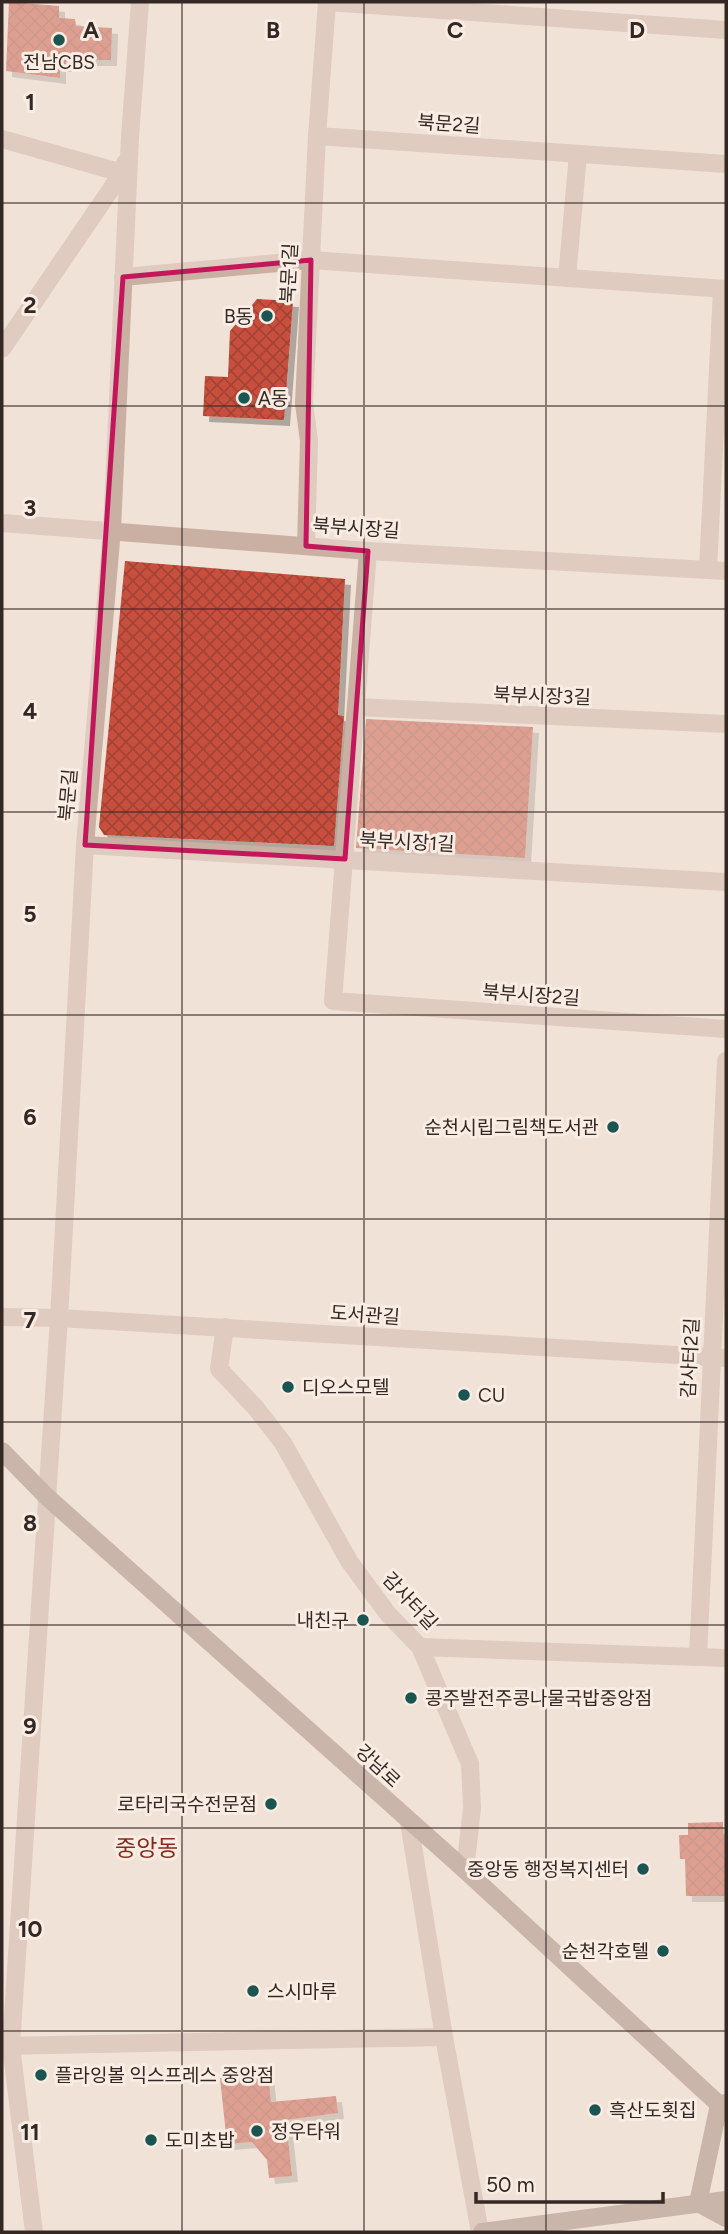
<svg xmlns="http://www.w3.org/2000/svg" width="728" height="2234" font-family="Figtree,'Noto Sans KR',sans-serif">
<defs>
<pattern id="building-cross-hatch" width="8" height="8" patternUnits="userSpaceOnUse" patternTransform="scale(1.75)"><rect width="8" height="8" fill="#c8503e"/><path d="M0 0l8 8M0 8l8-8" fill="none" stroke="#a34234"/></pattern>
<filter id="shadow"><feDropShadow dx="6" dy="6" stdDeviation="0" flood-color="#0004"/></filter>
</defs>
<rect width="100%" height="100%" fill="#f1e2d7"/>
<!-- building -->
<g fill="url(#building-cross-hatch)" filter="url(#shadow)">
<path d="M9,2L59,6V18L75,19L76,26L112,28L111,60H66V66H60V78L6,71Z"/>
<path d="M257,299L293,301L284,420L203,416L205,376L228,377L230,331Z"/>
<path d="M125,561L345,579L338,715L344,716L334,846L104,835L99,827Z"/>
<path d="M366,719L533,727L525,858L356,848Z"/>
<path d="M723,1822V1834H726V1896H686L685,1859H680L679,1835H688V1823Z"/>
<path d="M268,2073L271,2102L336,2096L338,2113L286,2120L292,2176L269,2178L267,2160L252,2142L227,2144L220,2078Z"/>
</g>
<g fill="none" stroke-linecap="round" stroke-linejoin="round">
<!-- minor -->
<g stroke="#c9b0a3" stroke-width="18">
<path d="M327,2L726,30"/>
<path d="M317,136L726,164"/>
<path d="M2,139L122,173"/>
<path d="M123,277L311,260L726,289"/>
<path d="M567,278L578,154"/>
<path d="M2,349L122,173L125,163"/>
<path d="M306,546L309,441L304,403L317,136L327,2"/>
<path d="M368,551L333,1001L726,1029"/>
<path d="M708,569L722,289"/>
<path d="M356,707L726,724"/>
<path d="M85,845L726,882"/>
<path d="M2,1317L59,1318L726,1358"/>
<path d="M225,1327L219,1369L255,1407L283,1443L349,1561L388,1614L420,1647L470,1764L472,1808L465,1870"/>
<path d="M420,1647L726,1658"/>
<path d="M698,1657L726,1061"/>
<path d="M409,1822L444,2037L480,2232"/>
<path d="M2,2046L444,2037"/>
<path d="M34,2232L11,2046L59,1318L85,845L112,529L130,137L140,2"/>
</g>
<!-- tertiary -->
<path stroke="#c9b0a3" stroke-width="18" d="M2,523L368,551L726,571"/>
<!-- secondary -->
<g stroke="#9c7f74" stroke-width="18">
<path d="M2,1451L46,1496L465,1870L726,2111"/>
<path d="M726,2103L719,2105L698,2203L726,2218"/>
<path d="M482,2232L726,2200"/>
</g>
</g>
<!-- marked area -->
<path d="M0 0H728V2234H0ZM311,260L306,546L368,551L345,859L85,845L123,277Z" fill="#f1e2d7" fill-opacity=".55" fill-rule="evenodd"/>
<path fill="none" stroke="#c2185b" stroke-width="5" stroke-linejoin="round" d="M311,260L306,546L368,551L345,859L85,845L123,277Z"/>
<!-- grid -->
<path fill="none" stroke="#342825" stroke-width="2" stroke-opacity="0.55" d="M182,2V2232M364,2V2232M546,2V2232M2,203H726M2,406H726M2,609H726M2,812H726M2,1015H726M2,1219H726M2,1422H726M2,1625H726M2,1828H726M2,2031H726"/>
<!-- markers -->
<g fill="#1b5552" stroke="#f9ece3" stroke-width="2.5">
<circle cx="59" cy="40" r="7"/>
<circle cx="267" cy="316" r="7"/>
<circle cx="244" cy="398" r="7"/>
<circle cx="613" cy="1127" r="7"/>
<circle cx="288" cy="1387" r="7"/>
<circle cx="464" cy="1395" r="7"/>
<circle cx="363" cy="1620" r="7"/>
<circle cx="411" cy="1698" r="7"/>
<circle cx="271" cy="1804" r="7"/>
<circle cx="643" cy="1869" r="7"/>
<circle cx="663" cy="1951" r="7"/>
<circle cx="253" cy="1991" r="7"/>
<circle cx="41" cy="2075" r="7"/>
<circle cx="595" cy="2110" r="7"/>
<circle cx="257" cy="2131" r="7"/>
<circle cx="151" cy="2140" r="7"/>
</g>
<g text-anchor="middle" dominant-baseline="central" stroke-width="6" stroke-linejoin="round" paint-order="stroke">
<!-- poi labels -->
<g font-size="19" fill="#342825" stroke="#f9ece3" text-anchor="start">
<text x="59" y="62" text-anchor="middle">전남CBS</text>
<text x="253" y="316" text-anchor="end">B동</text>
<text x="258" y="398">A동</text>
<text x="599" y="1127" text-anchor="end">순천시립그림책도서관</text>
<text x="302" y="1387">디오스모텔</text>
<text x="478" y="1395">CU</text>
<text x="349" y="1620" text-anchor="end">내친구</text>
<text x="425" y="1698">콩주발전주콩나물국밥중앙점</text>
<text x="257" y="1804" text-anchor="end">로타리국수전문점</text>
<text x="629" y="1869" text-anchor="end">중앙동 행정복지센터</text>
<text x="649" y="1951" text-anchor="end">순천각호텔</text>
<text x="267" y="1991">스시마루</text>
<text x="55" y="2075">플라잉볼 익스프레스 중앙점</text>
<text x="609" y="2110">흑산도횟집</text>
<text x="271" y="2131">정우타워</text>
<text x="165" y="2140">도미초밥</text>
</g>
<!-- street labels -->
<g font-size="19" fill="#342825" stroke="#f9ece3">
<text transform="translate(449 124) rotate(4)">북문2길</text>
<text transform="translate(289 273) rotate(-87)">북문1길</text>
<text transform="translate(356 528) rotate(4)">북부시장길</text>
<text transform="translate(542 696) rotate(2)">북부시장3길</text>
<text transform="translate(68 795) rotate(-85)">북문길</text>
<text transform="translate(407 842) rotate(3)">북부시장1길</text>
<text transform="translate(531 995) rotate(4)">북부시장2길</text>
<text transform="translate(365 1315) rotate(4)">도서관길</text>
<text transform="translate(690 1358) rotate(-87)">감사터2길</text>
<text transform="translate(410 1601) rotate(47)">감사터길</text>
<text transform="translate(378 1766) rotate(43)">강남로</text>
</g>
<!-- quarter labels -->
<g font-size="23" fill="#832b1d" stroke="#f9ece3">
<text x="147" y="1848">중앙동</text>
</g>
</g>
<g font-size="23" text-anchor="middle" font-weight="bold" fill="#342825" stroke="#f9ece3" stroke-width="6" stroke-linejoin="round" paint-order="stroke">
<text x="91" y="38">A</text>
<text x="273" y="38">B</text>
<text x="455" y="38">C</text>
<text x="637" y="38">D</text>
<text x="30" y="110">1</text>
<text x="30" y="313">2</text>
<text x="30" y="516">3</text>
<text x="30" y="719">4</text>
<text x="30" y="922">5</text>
<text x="30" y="1125">6</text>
<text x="30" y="1328">7</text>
<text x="30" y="1531">8</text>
<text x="30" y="1734">9</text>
<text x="30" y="1937">10</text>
<text x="30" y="2140">11</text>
</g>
<!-- border -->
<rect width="728" height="2234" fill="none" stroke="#342825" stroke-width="7"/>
<!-- scale -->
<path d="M476 2192v10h187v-10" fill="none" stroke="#342825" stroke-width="3.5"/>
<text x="486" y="2192" font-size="21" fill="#342825" stroke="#f9ece3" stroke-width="5" paint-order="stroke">50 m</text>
</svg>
